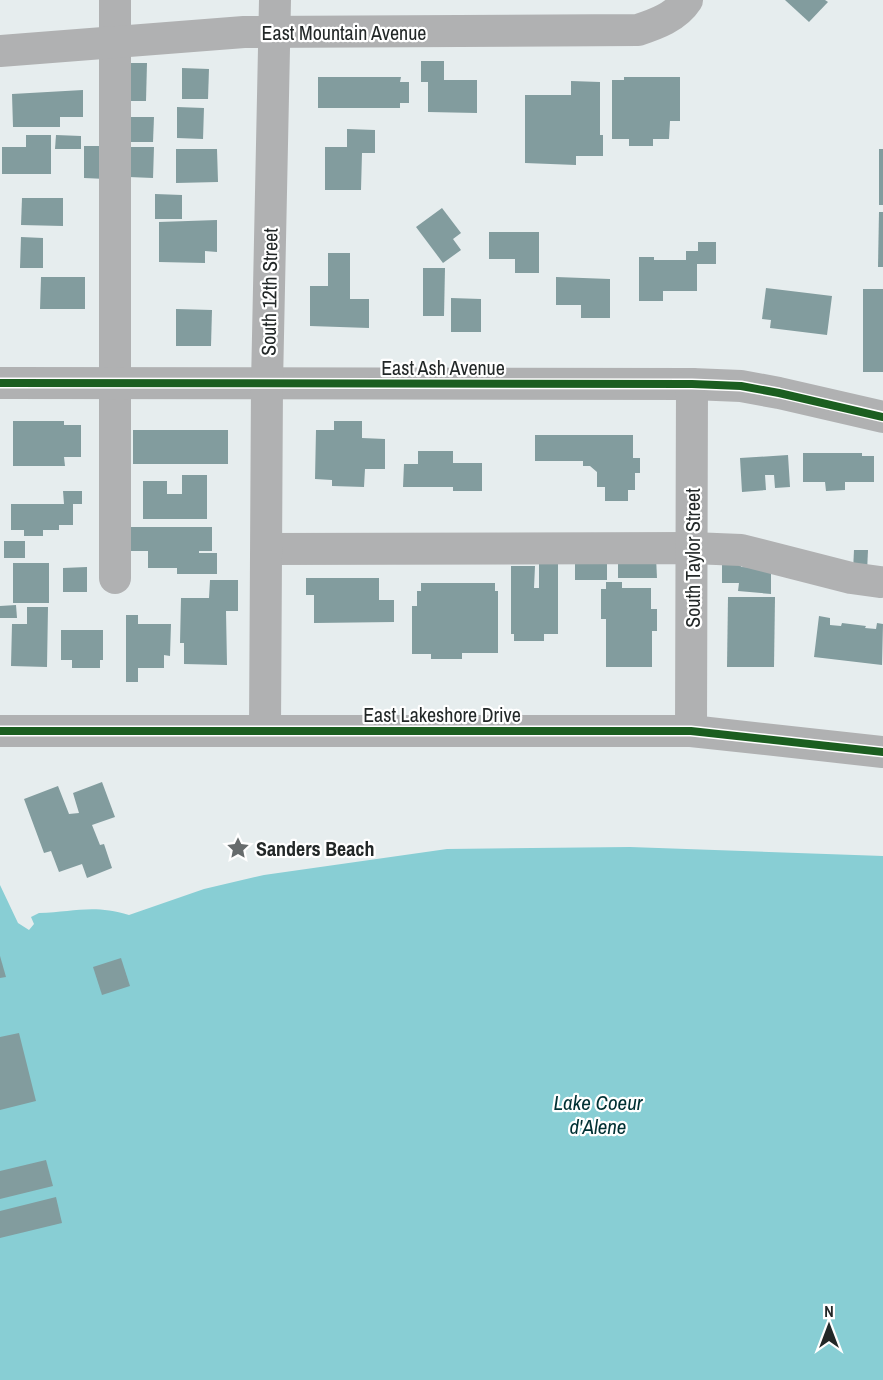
<svg xmlns="http://www.w3.org/2000/svg" width="883" height="1380" font-family="'Archivo Narrow',sans-serif">
<rect width="100%" height="100%" fill="#e6edee"/>
<!-- water -->
<path fill="#88ced4" d="M630,847L883,856V1380H0V885L18,923L29,930L34,924L31,917L39,913C74,912 93,904 129,915L204,889L264,875L447,849Z"/>
<!-- building -->
<g fill="#829c9e">
<path d="M785,0H825L828,2L809,22Z"/>
<path d="M421,61H444V80H477V113L428,112V82H421Z"/>
<path d="M125,63H147L146,101H124Z"/>
<path d="M182,68L209,69L208,99H182Z"/>
<path d="M318,77H401L400,82H409V103H400V108H318Z"/>
<path d="M624,77H680V121H670L669,139H653V146H629V139H612V80H624Z"/>
<path d="M571,81L600,82V135H603V156H576V165L525,163V95H571Z"/>
<path d="M83,90V117H60V127H13L12,94Z"/>
<path d="M177,107L204,108L203,139L177,138Z"/>
<path d="M130,117H154L153,142H130Z"/>
<path d="M347,129L375,130V153H362L361,190H325V147H347Z"/>
<path d="M26,135H51V174H2V147H26Z"/>
<path d="M56,135L81,136V149H55Z"/>
<path d="M84,146H106V179L84,178Z"/>
<path d="M129,147H154L153,178L129,177Z"/>
<path d="M176,149H217L218,182L176,183Z"/>
<rect x="879" y="149" width="4" height="56"/>
<path d="M155,194L182,195V219H155Z"/>
<path d="M22,198H63V226L21,225Z"/>
<path d="M442,208L461,233L453,239L461,250L443,263L416,227Z"/>
<path d="M879,212H883V267H878Z"/>
<path d="M217,220V252L205,251V263L159,262V222Z"/>
<path d="M489,232H539V273H515V259H489Z"/>
<path d="M21,237L43,238V268H20Z"/>
<path d="M698,242H716V264H697V291H663V301H639V257H654V260H686V251H698Z"/>
<path d="M328,253H350V299H369V328L310,326V286H328Z"/>
<path d="M423,268H445L444,316H423Z"/>
<path d="M41,277H85V309H40Z"/>
<path d="M556,277L610,279V318H581V305H556Z"/>
<path d="M766,288L832,296L827,335L770,328L771,320L762,319Z"/>
<rect x="863" y="289" width="20" height="83"/>
<path d="M451,298L481,299V332H451Z"/>
<path d="M176,309L212,310L211,346H176Z"/>
<path d="M13,421H64V425H81V457H64L65,466H13Z"/>
<path d="M334,421H362V438L385,439V469H365L364,487L332,486V480L315,479L316,430H334Z"/>
<rect x="133" y="430" width="95" height="34"/>
<path d="M535,435H633V458H640V473H635V490H628V501H605V487H597V472L590,466H583V461H535Z"/>
<path d="M418,451H453V463H482V491H453V487H403L404,464H418Z"/>
<path d="M803,453H862V456H874V482H845V490L826,491L825,482H803Z"/>
<path d="M788,455L790,487L775,488L774,475H765L766,490L742,492L740,458Z"/>
<path d="M182,475H207V519H143V481H167V494H182Z"/>
<path d="M63,491H82V504H73V525H59V530H43V536H24V530H11V504H64Z"/>
<path d="M123,527H212V551H199V553H217V574H177V568H148V551H123Z"/>
<rect x="4" y="541" width="21" height="17"/>
<path d="M854,550H868L867,572L853,571Z"/>
<rect x="575" y="557" width="32" height="23"/>
<path d="M656,557L657,578H618V558Z"/>
<path d="M722,561L741,562V567L771,568V594L738,591L739,583H722Z"/>
<rect x="13" y="563" width="36" height="40"/>
<path d="M539,564H558V634H544V641H514V634H511V566H535L534,588H539Z"/>
<path d="M87,567V592H63V568Z"/>
<path d="M306,578H379V600H394V622L314,623V595H306Z"/>
<path d="M210,580H238V611H226L227,665L184,664V643H180L181,598H209Z"/>
<path d="M606,582H622V588H651V609H657V631H652V667H606V619H601V589H606Z"/>
<path d="M421,583H495V591H498V653H462V659H431V654H412V606H417V591H421Z"/>
<path d="M728,597H775L774,667H727Z"/>
<path d="M16,605L17,618H0V606Z"/>
<path d="M27,607H48L47,667L11,666L12,624H27Z"/>
<path d="M126,615H138V624H171L170,656L164,655V668H138V682H126Z"/>
<path d="M819,616L830,618V625L841,626L842,623L866,626L865,628L876,629L877,623L883,624L882,665L814,657Z"/>
<path d="M61,630H103V660H100V668H72V660H61Z"/>
<path d="M102,782L115,817L92,825L100,845L104,844L112,868L87,878L82,864L59,872L51,851L44,853L24,799L58,786L69,814L79,813L73,793Z"/>
<path d="M0,956L6,977L0,978Z"/>
<path d="M121,958L130,986L102,995L93,967Z"/>
<path d="M19,1033L36,1101L0,1110V1037Z"/>
<path d="M46,1160L53,1186L0,1199V1171Z"/>
<path d="M56,1197L62,1223L0,1238V1211Z"/>
</g>
<g fill="none" stroke-linecap="round" stroke-linejoin="round">
<!-- minor -->
<g stroke="#b0b1b2" stroke-width="32">
<path d="M115,0V578"/>
<path d="M0,51L244,32L638,30C656,24 676,17 687,0"/>
<path d="M0,383L692,384L741,386L779,393L883,417"/>
<path d="M267,549L692,548L741,550L851,578L880,582"/>
<path d="M265,729L267,384L275,0"/>
<path d="M0,731H691L883,752"/>
<path d="M691,731L692,384"/>
</g>
<!-- cycleway casing -->
<g stroke="#fff" stroke-width="11">
<g id="cycleway">
<path d="M0,383L692,384L741,386L779,393L883,417"/>
<path d="M0,731H691L883,752"/>
</g>
</g>
<!-- cycleway -->
<use href="#cycleway" stroke="#1b5e20" stroke-width="8"/>
</g>
<!-- icons -->
<defs>
<g id="sight-bare" transform="scale(1.8)"><path d="M0-6L1.8-2.2L6-1.7L2.9 1.2L3.7 5.4L0 3.3L-3.7 5.4L-2.9 1.2L-6-1.7L-1.8-2.2Z" fill="#676c6d" stroke="#fff" stroke-width="2.5" paint-order="stroke"/></g>
</defs>
<g fill-rule="evenodd">
<use href="#sight-bare" x="238" y="848"/>
</g>
<g text-anchor="middle" dominant-baseline="central" stroke-width="4.5" stroke-linejoin="round" paint-order="stroke">
<!-- street labels -->
<g font-size="20" fill="#222727" stroke="#fff">
<text x="344" y="32">East Mountain Avenue</text>
<text transform="translate(269 292) rotate(-89)">South 12th Street</text>
<text x="443" y="367">East Ash Avenue</text>
<text transform="translate(692 558) rotate(-90)">South Taylor Street</text>
<text x="442" y="714">East Lakeshore Drive</text>
</g>
<!-- poi labels -->
<g font-size="20" font-weight="bold" fill="#222727" stroke="#fff" text-anchor="start">
<text x="256" y="848">Sanders Beach</text>
</g>
<!-- water labels -->
<g font-size="21" font-style="italic" fill="#003033" stroke="#fff">
<text x="598" y="1102">Lake Coeur<tspan x="598" dy="24">d'Alene</tspan></text>
</g>
</g>
<!-- north arrow -->
<g transform="translate(829 1326)" stroke="#ffffff" stroke-width="4.5" paint-order="stroke">
<path d="M0-4.5L10 22L0 15L-10 22Z" fill="#222727"/>
<text y="-9" font-size="16" font-weight="bold" text-anchor="middle" fill="#222727">N</text>
</g>
</svg>
